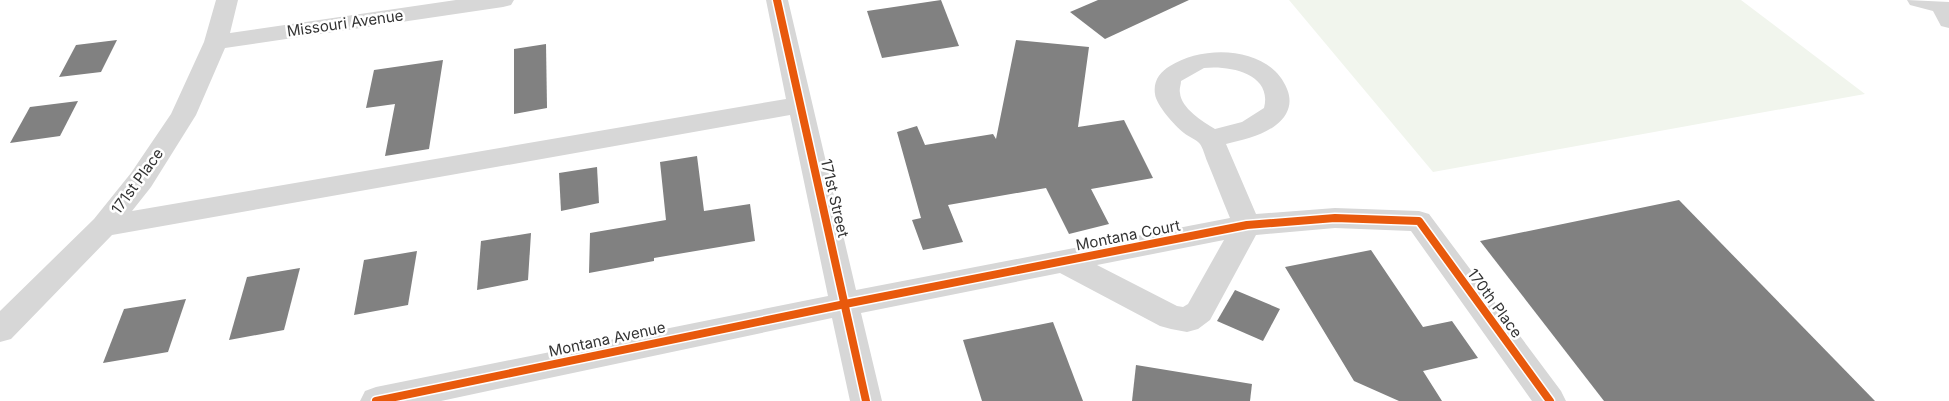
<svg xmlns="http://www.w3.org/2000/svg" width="1949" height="401" font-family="Inter,sans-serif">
<rect width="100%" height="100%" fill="#fff"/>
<!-- green -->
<path fill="#f1f5ed" d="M1289,0H1741L1865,94L1433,172Z"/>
<!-- building -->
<g fill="#818181">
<path d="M941,0L959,46L882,58L867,11Z"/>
<path d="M1098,0H1189L1105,39L1070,12Z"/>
<path d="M117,40L101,72L59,77L76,45Z"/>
<path d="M1016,40L1089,47L1078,127L1124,120L1153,178L1091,189L1109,224L1069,234L1046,188L948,205L963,242L923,250L912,220L921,218L897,132L917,126L925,145L993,134L996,139Z"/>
<path d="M546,44L547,108L514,114V49Z"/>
<path d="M443,60L429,149L385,156L395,104L366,108L374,70Z"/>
<path d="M78,101L60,136L10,143L30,107Z"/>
<path d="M697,156L704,211L750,204L755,241L654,258V261L589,273L590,233L666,220L660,162Z"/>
<path d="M597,167L599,203L561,211L559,173Z"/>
<path d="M1679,200L1875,401H1604L1480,241Z"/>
<path d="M531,233L528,280L477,290L481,241Z"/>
<path d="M1371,250L1423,327L1452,321L1478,358L1423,371L1442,401H1399L1354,381L1285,267Z"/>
<path d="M417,251L408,305L354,315L364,260Z"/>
<path d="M300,268L284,330L229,340L247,277Z"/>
<path d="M1235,290L1280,309L1263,341L1217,321Z"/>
<path d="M186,299L168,352L103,363L124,309Z"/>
<path d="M1053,322L1083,401H982L963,340Z"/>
<path d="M1136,365L1252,384L1250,401H1132Z"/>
</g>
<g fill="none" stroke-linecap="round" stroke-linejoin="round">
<!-- minor -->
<g fill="#d7d7d7" fill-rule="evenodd">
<path d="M216,0H238L230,33L456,0H514L511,5L503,7L225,48L196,115L151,187L132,211L786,99L766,0H788L856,290L1230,218C1222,199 1215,180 1207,161C1205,156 1203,148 1200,144C1196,139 1189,137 1184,133C1175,126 1156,105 1155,94C1153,81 1160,72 1170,66C1204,44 1270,46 1287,89C1293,103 1288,116 1276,125C1262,136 1243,140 1226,144L1256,214L1335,208L1419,211L1429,214L1561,391L1566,401H1532L1411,231L1335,228L1256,235L1210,320L1198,329L1187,332L1171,329L1160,326L1060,273L861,313L882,401H850L832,318L441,401H360L365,391L376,387L828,296L790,115L112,235L11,339L0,342V311L94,219L131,173L171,114L204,42ZM1204,68C1228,65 1273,73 1264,108L1242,122L1215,129C1203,122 1181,108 1180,93C1179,89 1181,85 1181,81ZM1224,240L1188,304L1183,307L1177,306L1097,265Z"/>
<path d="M1907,0L1949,2V28L1941,26L1933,11L1910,5Z"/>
</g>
<!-- cycleway casing -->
<g stroke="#fff" stroke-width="11">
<g id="cycleway">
<path d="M777,0L866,401"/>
<path d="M376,401L845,304L1247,225L1335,218L1419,221L1550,401"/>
</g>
</g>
<!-- cycleway -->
<use href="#cycleway" stroke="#e8590c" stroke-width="8"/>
</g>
<g text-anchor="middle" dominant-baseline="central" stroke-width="5" stroke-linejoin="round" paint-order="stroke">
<!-- street labels -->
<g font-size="15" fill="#333" stroke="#fff">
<text transform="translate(345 23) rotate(-8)">Missouri Avenue</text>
<text transform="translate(137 181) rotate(-54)">171st Place</text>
<text transform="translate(835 198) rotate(77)">171st Street</text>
<text transform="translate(1128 235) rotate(-11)">Montana Court</text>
<text transform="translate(1495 303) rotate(54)">170th Place</text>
<text transform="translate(607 339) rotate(-12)">Montana Avenue</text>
</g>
</g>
</svg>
